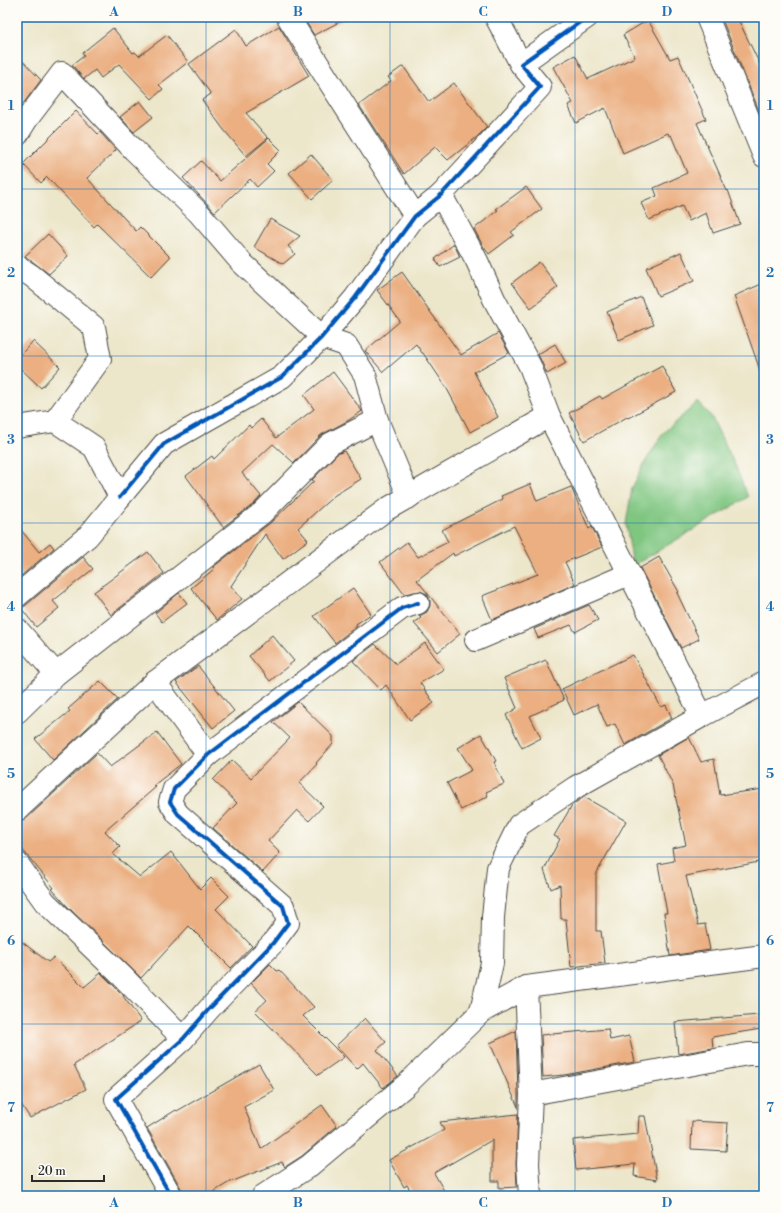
<svg xmlns="http://www.w3.org/2000/svg" width="781" height="1213" font-family="'Libre Bodoni',serif">
<rect width="100%" height="100%" fill="#fdfcf7"/>
<filter id="ink" filterUnits="userSpaceOnUse"><feTurbulence type="fractalNoise" baseFrequency=".025" numOctaves="2"/><feDisplacementMap in="SourceGraphic" scale="8" xChannelSelector="R" yChannelSelector="G"/><feConvolveMatrix kernelMatrix="1 2 1 2 8 2 1 2 1" color-interpolation-filters="sRGB"/></filter>
<filter id="wash" filterUnits="userSpaceOnUse"><feTurbulence type="fractalNoise" baseFrequency=".012" numOctaves="4" result="noise"/><feDisplacementMap in="SourceGraphic" scale="16" xChannelSelector="R" yChannelSelector="G"/><feGaussianBlur stdDeviation="0.9" result="paint"/><feColorMatrix in="noise" values="0 0 0 0 0 0 0 0 0 0 0 0 0 0 0 0 0 1.4 0 .05"/><feComposite in="paint" operator="in"/></filter>
<g filter="url(#wash)">
<rect width="100%" height="100%" fill="#ece6ca"/>
<!-- green -->
<path fill="#7fc681" stroke="#557856" d="M698,402L711,416L735,465L748,497L633,566L626,524L632,488L644,464L663,433Z"/>
<g id="blocks">
<!-- building -->
<g fill="#ebaf81">
<path d="M303,17H349L314,35Z"/>
<path d="M721,17H737L764,73V123Z"/>
<path d="M648,20L670,59L678,56L706,119L697,123L727,191L728,190L740,224L713,233L706,213L689,221L682,206L649,220L641,203L657,196L654,188L687,173L671,135L669,136L668,133L623,153L605,108L576,123L568,105L573,103L553,67L575,55L588,79L635,57L623,35Z"/>
<path d="M279,26L309,76L246,113L268,138L246,156L224,130L202,100L211,94L189,64L236,29L246,46Z"/>
<path d="M113,28L133,53L135,52L139,56L167,35L188,62L159,85L163,89L152,99L119,64L101,78L95,70L84,79L72,65L84,56L82,53Z"/>
<path d="M17,55L41,80L17,112Z"/>
<path d="M403,66L429,102L454,83L487,127L477,137L448,160L435,147L404,174L359,105L391,81L388,77Z"/>
<path d="M140,101L153,117L134,132L120,117Z"/>
<path d="M76,111L98,134L100,132L116,150L87,178L136,231L140,227L170,257L151,277L97,224L94,227L47,177L41,183L23,164Z"/>
<path d="M269,138L281,150L267,164L274,171L257,187L250,179L215,212L183,178L201,161L220,181Z"/>
<path d="M311,154L333,180L312,199L289,173Z"/>
<path d="M526,187L542,209L511,232L514,235L489,254L483,246L474,229L498,210L496,209Z"/>
<path d="M270,219L300,236L288,246L295,254L283,264L254,247Z"/>
<path d="M48,234L68,256L49,274L25,256Z"/>
<path d="M454,244L460,257L440,267L435,259Z"/>
<path d="M681,252L694,281L658,296L646,268Z"/>
<path d="M539,262L558,287L531,308L512,283Z"/>
<path d="M402,272L461,355L498,333L509,353L474,372L498,417L470,432L446,387L423,353H422L416,344L383,372L365,351L400,321L377,290Z"/>
<path d="M764,283V372L761,373L734,296Z"/>
<path d="M641,297L653,325L619,340L607,312Z"/>
<path d="M33,341L60,367L41,388L17,365V359Z"/>
<path d="M555,344L566,363L547,374L538,354Z"/>
<path d="M662,366L676,392L628,418L627,417L584,441L569,413L600,396L602,399Z"/>
<path d="M333,372L362,411L349,420L321,435L294,463L273,444L242,473L261,496L254,504L223,527L186,476L212,456L214,459L249,425L251,428L261,419L276,438L314,409L304,395Z"/>
<path d="M344,451L361,479L335,495L298,528L308,540L283,559L265,534L231,586L242,599L217,620L191,588L214,569L213,567L270,523L314,481L312,480L337,454Z"/>
<path d="M530,484L537,501L571,487L589,529L592,527L602,547L565,562L575,584L492,620L482,596L538,574L514,526L454,556L453,553L417,580L460,634L438,652L414,623L421,618L419,616L427,612L430,606V600L427,594L420,591L404,594L380,562L407,542L418,557L448,542L442,530L503,499L501,496Z"/>
<path d="M17,525L39,552L50,543L54,548L21,576L17,571Z"/>
<path d="M148,552L164,573L111,615L94,592Z"/>
<path d="M83,557L93,569L53,601L59,608L36,627L21,608L25,606Z"/>
<path d="M659,557L679,592L677,593L699,639L681,648L640,568Z"/>
<path d="M353,588L371,614L356,624L357,626L335,643L314,616Z"/>
<path d="M179,593L187,603L162,622L155,613Z"/>
<path d="M589,605L598,620L575,632L571,625L538,638L534,629Z"/>
<path d="M272,635L294,661L270,681L249,656Z"/>
<path d="M425,643L444,669L420,683L434,703L410,720L386,685L381,690L353,661L375,644L396,664Z"/>
<path d="M633,655L661,707L666,705L672,718L625,745L615,724L607,727L597,704L574,715L562,689Z"/>
<path d="M546,660L564,700L530,716L541,738L522,748L506,715L517,708L504,678Z"/>
<path d="M198,666L234,711L213,728L176,682Z"/>
<path d="M100,681L118,699L53,760L35,739L70,711L68,709Z"/>
<path d="M298,702L333,736V744L316,763L317,764L299,783L323,806L309,821L297,810L268,841L280,853L263,872L213,828L237,803L213,780L232,760L251,778L290,738L273,722Z"/>
<path d="M157,732L181,764L154,785L156,787L105,831L120,847L113,854L140,877L171,852L200,889L211,878L229,896L216,909L252,946L231,968L189,926L141,978L68,907L52,889L54,888L17,843V824L26,819L97,753L110,767Z"/>
<path d="M481,734L496,761L494,762L504,784L486,792L488,796L461,810L447,783L472,770L458,748Z"/>
<path d="M689,737L701,762L714,759L720,795L764,789V861L686,876L698,925L705,924L710,950L670,956L664,913H667L658,864L674,861L672,848L686,845L673,785L658,755Z"/>
<path d="M584,797L626,821L596,874V931H601L605,963L571,967L566,919H561L560,885L551,889L544,870L560,839L554,836L572,805Z"/>
<path d="M17,938L48,962L54,957L84,987L101,973L124,996H123L141,1021L74,1065L86,1089L30,1118L17,1098Z"/>
<path d="M270,964L277,971L279,970L314,1007L303,1016L344,1057L318,1075L255,1011L267,1000L251,983Z"/>
<path d="M759,1015L761,1029L712,1037L713,1048L678,1054L675,1022Z"/>
<path d="M365,1018L386,1042L377,1050L398,1076L383,1088L363,1063L357,1069L336,1046Z"/>
<path d="M608,1029L610,1040L629,1036L635,1062L564,1075L543,1077L541,1035Z"/>
<path d="M516,1031L518,1094V1107L490,1043Z"/>
<path d="M259,1064L274,1090L244,1107L261,1149L322,1105L337,1126L302,1156L285,1167L282,1162L228,1183L207,1196H183L182,1190L147,1128L176,1110L177,1111Z"/>
<path d="M518,1114L516,1163L517,1187L499,1188V1181H492V1140L434,1173L447,1196H414L407,1185L404,1187L389,1160L444,1130L440,1122Z"/>
<path d="M639,1116H645L657,1180L634,1176L635,1164L576,1170L573,1140L638,1134Z"/>
<path d="M692,1121L728,1123L726,1151L691,1149Z"/>
</g>
</g>
</g>
<g filter="url(#ink)">
<use href="#blocks" fill-opacity="0" stroke="#484743" stroke-width="1"/>
<g fill="none" stroke-linecap="round" stroke-linejoin="round">
<!-- minor casing -->
<g stroke="#484743" stroke-width="24">
<g id="minor">
<path d="M288,17L415,216"/>
<path d="M496,17L521,64"/>
<path d="M707,17L764,156"/>
<path d="M17,135L27,119L62,73L134,150L199,213L241,262L322,337L346,345L365,375L377,420L409,497"/>
<path d="M441,195L477,261L494,299L530,366L549,416L702,716"/>
<path d="M17,266L32,276L94,327L100,359L55,421"/>
<path d="M17,427L55,421L94,447L120,497L88,536L17,596"/>
<path d="M120,497L164,444L282,377L322,337L355,298L415,216L441,195L540,87L521,64L587,17"/>
<path d="M17,629L56,674"/>
<path d="M476,640L629,574"/>
<path d="M155,682L208,755"/>
<path d="M17,712L56,674L262,513L330,444L377,420"/>
<path d="M17,810L155,682L387,509L549,416"/>
<path d="M17,863L45,902L123,977L183,1039"/>
<path d="M526,987L531,1094L528,1164L530,1196"/>
<path d="M481,1012L492,963L493,917L498,868L519,825L576,787L702,716L764,683"/>
<path d="M531,1094L748,1054H764"/>
<path d="M171,1196L116,1099L183,1039L209,1009L273,943L288,923L283,906L178,814L170,802L174,789L208,755L402,608L418,603"/>
<path d="M263,1196L309,1166L406,1085L481,1012L526,987L764,956"/>
</g>
</g>
<!-- minor -->
<use href="#minor" stroke="#fff" stroke-width="22"/>
<!-- cycleway casing -->
<g stroke="#fdfcf7" stroke-width="6">
<g id="cycleway">
<path d="M120,497L164,444L282,377L322,337L355,298L415,216L441,195L540,87L521,64L587,17"/>
<path d="M171,1196L116,1099L183,1039L209,1009L273,943L288,923L283,906L178,814L170,802L174,789L208,755L402,608L418,603"/>
</g>
</g>
<!-- cycleway -->
<use href="#cycleway" stroke="#0057b8" stroke-width="4"/>
</g>
</g>
<!-- grid -->
<path fill="none" stroke="#1f6fb2" stroke-width="1" stroke-opacity="0.55" d="M206,17V1196M390,17V1196M575,17V1196M17,189H764M17,356H764M17,523H764M17,690H764M17,857H764M17,1024H764"/>
<!-- margin -->
<rect width="781" height="1213" fill="none" stroke="#fdfcf7" stroke-width="44"/>
<!-- scale -->
<path d="M32 1175v6h72v-6" fill="none" stroke="#2b2b2b" stroke-width="2"/>
<text x="38" y="1175" font-size="12" fill="#2b2b2b" stroke="#fdfcf7" stroke-width="3" paint-order="stroke">20 m</text>
<rect x="22" y="22" width="737" height="1169" fill="none" stroke="#1f6fb2" stroke-width="1.5"/>
<g font-size="13" text-anchor="middle" font-weight="bold" fill="#1f6fb2">
<text x="114" y="16">A</text>
<text x="298" y="16">B</text>
<text x="483" y="16">C</text>
<text x="667" y="16">D</text>
<text x="11" y="110">1</text>
<text x="770" y="110">1</text>
<text x="11" y="277">2</text>
<text x="770" y="277">2</text>
<text x="11" y="444">3</text>
<text x="770" y="444">3</text>
<text x="11" y="611">4</text>
<text x="770" y="611">4</text>
<text x="11" y="778">5</text>
<text x="770" y="778">5</text>
<text x="11" y="945">6</text>
<text x="770" y="945">6</text>
<text x="11" y="1112">7</text>
<text x="770" y="1112">7</text>
<text x="114" y="1207">A</text>
<text x="298" y="1207">B</text>
<text x="483" y="1207">C</text>
<text x="667" y="1207">D</text>
</g>
</svg>
